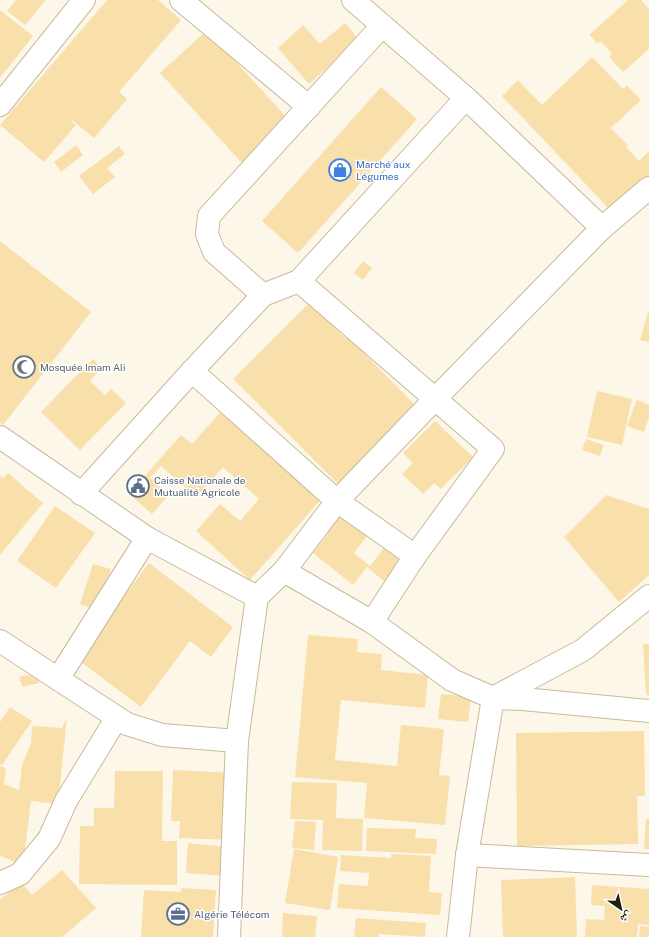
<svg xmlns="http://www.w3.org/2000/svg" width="649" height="937" font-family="'Public Sans','Noto Naskh Arabic',sans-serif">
<rect width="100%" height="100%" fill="#fdf7ea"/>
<!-- building -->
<g fill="#f9e0aa">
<path d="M16,0H46L25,25L7,11Z"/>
<path d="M107,0H158L181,20L119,92L127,99L94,138L72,120L71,121L76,125L44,162L0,125Z"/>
<path d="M628,0H641L649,9V49L623,72L609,57L612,54L601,41L598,44L589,35Z"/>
<path d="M0,10L33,36L0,78Z"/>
<path d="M345,23L359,40L309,84L278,48L303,25L320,44Z"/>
<path d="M207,30L289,120L242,163L160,73Z"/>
<path d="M592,57L623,89L627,85L641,100L611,128L628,145L626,147L639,161L649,151V182L614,214L502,96L518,80L542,105Z"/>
<path d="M381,87L417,119L298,253L262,221Z"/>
<path d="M76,145L83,155L61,172L54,162Z"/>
<path d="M119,146L125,154L107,168L115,177L93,194L79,176Z"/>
<path d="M0,241L91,312L3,425L0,423Z"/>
<path d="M363,261L372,268L363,280L354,273Z"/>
<path d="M309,303L346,339L348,337L417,407L339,485L233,379Z"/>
<path d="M649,309V342L640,340Z"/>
<path d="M93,359L102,368L90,381L105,395L111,389L126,403L80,450L41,412Z"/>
<path d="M597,391L632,399L622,445L587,437Z"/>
<path d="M637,400L649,405V417L644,432L627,426Z"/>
<path d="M224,408L324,496L250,580L196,531L220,504L240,521L259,499L223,467L196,497L161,466L150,478L169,495L152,514L129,494L181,435L192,444Z"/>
<path d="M435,421L473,457L441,489L434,483L423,494L402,474L413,463L403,453Z"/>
<path d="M586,439L604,445L600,456L582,450Z"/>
<path d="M8,473L43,503L0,555V475L3,478Z"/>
<path d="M606,495L649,509V575L619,602L564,537Z"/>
<path d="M55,506L95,533L56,588L17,561Z"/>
<path d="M342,510L370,532L354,553L370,566L384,548L402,561L385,582L367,567L353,585L313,553L328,534L325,532Z"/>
<path d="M149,563L233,627L211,657L190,641L141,707L77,659Z"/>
<path d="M93,564L111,569L97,610L80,604Z"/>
<path d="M308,635L358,639L357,652L382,654L381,670L428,675L425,708L341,700L335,760L397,766L401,725L444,729L439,775L450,776L445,825L364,818L367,783L295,777Z"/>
<path d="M643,644H649V695H646Z"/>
<path d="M36,673L39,683L22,687L19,677Z"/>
<path d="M441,694L471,697L468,722L438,719Z"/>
<path d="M10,707L32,721L2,765L0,764V722Z"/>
<path d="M67,717L58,804L31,801L23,865L0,856V766L6,768L4,784L19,790L22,765L31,743L32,726L62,728Z"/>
<path d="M644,731L645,796H637L638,844L517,846L516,733Z"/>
<path d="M173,770L235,773L232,840L179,838L180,821H171Z"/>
<path d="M115,771H163L162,841H177V885L79,884L80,826H94V808H114Z"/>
<path d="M292,782L337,783L336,818L363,819L362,851L322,850L323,820L290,819Z"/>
<path d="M646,819H649V849H644Z"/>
<path d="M295,821L316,822L314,850L292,848Z"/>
<path d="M367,828L416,829L415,838L437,839L436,854L366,851Z"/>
<path d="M188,843L227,847L225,876L186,873Z"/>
<path d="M294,849L338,857L330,910L285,903Z"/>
<path d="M391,854L431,856L429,892L442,893L440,915L337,908L339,884L368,886L369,873L340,871L341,855L391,858Z"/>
<path d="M62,870L96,908L62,937H0V900L21,882L32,895Z"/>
<path d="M575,877L577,937H503L501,880Z"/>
<path d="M592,885L649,889V925L638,924L637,937H585L586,919L604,920L605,906L591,905Z"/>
<path d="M181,888L216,890L213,937H141L144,890L181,892Z"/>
<path d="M283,913L317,916L315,937H282Z"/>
<path d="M356,918L426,923L425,937L379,934V937H354Z"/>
<path d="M640,926L649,927V937H639Z"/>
</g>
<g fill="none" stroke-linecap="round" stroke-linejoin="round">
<!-- minor casing -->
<g stroke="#c8ba9a" stroke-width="24">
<g id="minor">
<path d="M181,0L309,107"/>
<path d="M353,0L466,98L602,228"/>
<path d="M0,105L84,0"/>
<path d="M299,281L493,449L415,556L372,622"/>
<path d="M263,295L214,252L207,234L209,216L381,27"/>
<path d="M192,371L337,501L415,556"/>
<path d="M0,437L147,538L257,597"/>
<path d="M81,494L192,371L263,295L299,281L466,98"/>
<path d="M284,571L372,622L452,680L493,698L523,699L649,711"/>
<path d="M0,641L127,724L162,735L237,741"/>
<path d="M58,679L147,538"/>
<path d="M467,855L649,865"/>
<path d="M0,883L20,874L49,839L66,801L116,719"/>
<path d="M229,937L237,741L257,597L284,571L337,501L434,400L602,228L649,188"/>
<path d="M458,937L467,855L493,698L583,650L649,596"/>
</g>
</g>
<!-- minor -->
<use href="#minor" stroke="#fff" stroke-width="22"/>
</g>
<!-- icons -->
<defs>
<g id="shop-ring" transform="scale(1.15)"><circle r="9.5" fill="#fff" stroke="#3f7fe0" stroke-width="1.5"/><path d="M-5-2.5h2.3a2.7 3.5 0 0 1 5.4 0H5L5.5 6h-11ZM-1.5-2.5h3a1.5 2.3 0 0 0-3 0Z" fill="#3f7fe0"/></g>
<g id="mosque-ring" transform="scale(1.15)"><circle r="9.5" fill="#fff" stroke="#6b7280" stroke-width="1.5"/><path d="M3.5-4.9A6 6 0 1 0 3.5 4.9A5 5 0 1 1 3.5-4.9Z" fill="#6b7280"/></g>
<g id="civic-ring" transform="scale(1.15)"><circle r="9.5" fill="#fff" stroke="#5c6f8a" stroke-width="1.5"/><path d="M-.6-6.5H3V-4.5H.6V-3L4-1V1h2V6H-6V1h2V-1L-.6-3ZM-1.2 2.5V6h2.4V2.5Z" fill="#5c6f8a"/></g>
<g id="office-ring" transform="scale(1.15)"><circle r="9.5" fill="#fff" stroke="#5c6f8a" stroke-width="1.5"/><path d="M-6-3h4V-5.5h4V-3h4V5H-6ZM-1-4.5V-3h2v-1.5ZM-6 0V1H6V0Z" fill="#5c6f8a"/></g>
</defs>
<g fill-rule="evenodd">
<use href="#shop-ring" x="340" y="170"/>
<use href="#mosque-ring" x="24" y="367"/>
<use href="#civic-ring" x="138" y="486"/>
<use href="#office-ring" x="178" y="914"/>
</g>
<g text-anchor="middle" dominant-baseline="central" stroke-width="3" stroke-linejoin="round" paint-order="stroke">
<!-- shop labels -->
<g font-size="10" fill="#366cbe" stroke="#fff" text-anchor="start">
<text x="356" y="164">Marché aux<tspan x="356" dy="12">Légumes</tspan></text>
</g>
<!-- worship labels -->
<g font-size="10" fill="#5b616d" stroke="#fff" text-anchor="start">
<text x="40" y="367">Mosquée Imam Ali</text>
</g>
<!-- service labels -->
<g font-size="10" fill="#4e5e75" stroke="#fff" text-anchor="start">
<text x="154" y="480">Caisse Nationale de<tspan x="154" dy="12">Mutualité Agricole</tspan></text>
<text x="194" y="914">Algérie Télécom</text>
</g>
</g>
<!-- north arrow -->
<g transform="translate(621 909) rotate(146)" stroke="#ffffff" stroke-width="3" paint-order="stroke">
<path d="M0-3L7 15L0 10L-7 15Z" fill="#241f13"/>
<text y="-6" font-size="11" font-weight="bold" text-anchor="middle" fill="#241f13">ش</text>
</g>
</svg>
